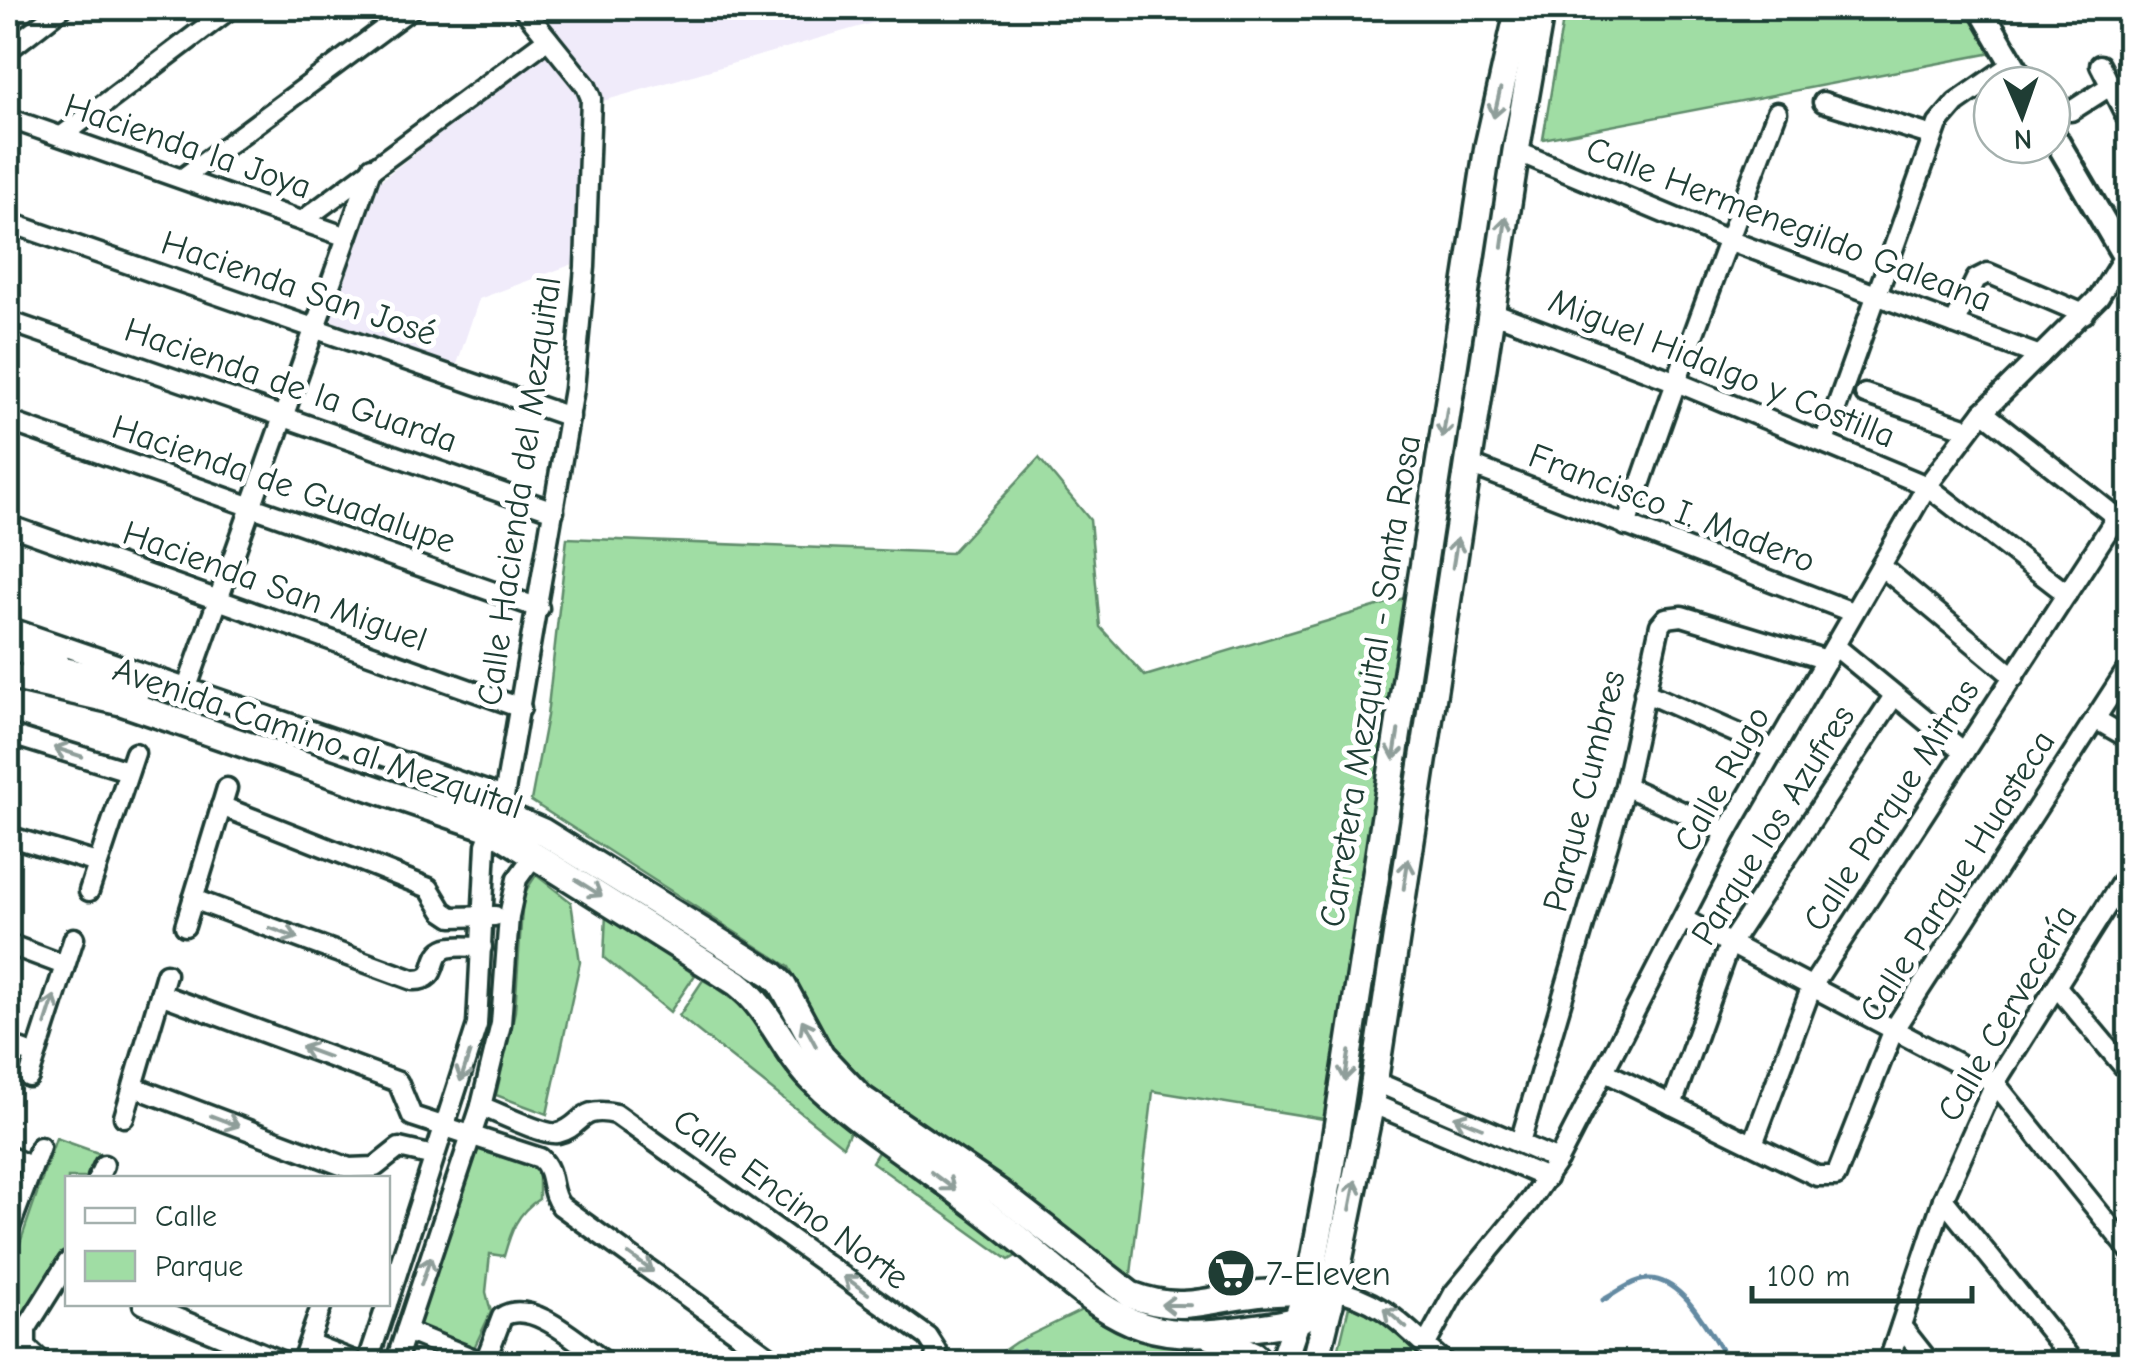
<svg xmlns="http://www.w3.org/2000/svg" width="2137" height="1371" font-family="'Comic Neue',sans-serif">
<rect width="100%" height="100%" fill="#fff"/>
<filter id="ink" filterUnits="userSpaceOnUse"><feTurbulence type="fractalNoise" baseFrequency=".01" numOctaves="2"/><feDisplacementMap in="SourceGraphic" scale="20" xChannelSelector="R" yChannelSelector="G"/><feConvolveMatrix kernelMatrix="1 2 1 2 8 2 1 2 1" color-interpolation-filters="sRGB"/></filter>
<g filter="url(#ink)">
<!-- built -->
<g fill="#f0ebfa">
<path d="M531,8H924L603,101Z"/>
<path d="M546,51L584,97L573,264L479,299L455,370L328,326L380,181Z"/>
</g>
<!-- green -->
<g fill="#a0dda4" stroke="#608d6c" stroke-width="2.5">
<path d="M1565,8H1966L1992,53L1543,139Z"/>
<path d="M1039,458L1090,520L1100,627L1145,676L1404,598L1330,1120L1153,1091L1130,1282L842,1065L789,967L531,801L547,716L567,538L951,553Z"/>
<path d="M536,875L571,902L580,962L547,1114L496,1095L515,1011L523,895Z"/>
<path d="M606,913L695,975L670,1012L604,958Z"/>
<path d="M703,980C749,1003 770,1041 799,1081C813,1100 832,1117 850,1131L843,1146L679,1016Z"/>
<path d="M56,1138L101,1154L91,1178H68L67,1246L63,1261L8,1342V1265L18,1249Z"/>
<path d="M478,1144L539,1166V1199C517,1213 511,1231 504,1256L490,1254L486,1292L491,1312L474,1348L415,1324Z"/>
<path d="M881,1147L1019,1254L1009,1260L872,1162Z"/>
<path d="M1350,1302L1385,1320L1434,1364H1335Z"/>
<path d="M1084,1309L1183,1350L1228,1356L1237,1363L984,1364L1016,1342Z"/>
</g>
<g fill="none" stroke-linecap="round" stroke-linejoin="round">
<!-- stream -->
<g stroke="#638aa2" stroke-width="5">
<path d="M1603,1300C1614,1294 1626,1285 1638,1281C1679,1266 1711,1336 1730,1364"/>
<path d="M992,1364L1023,1350"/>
</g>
<!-- minor casing -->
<g stroke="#1f3d34" stroke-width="25">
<g id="minor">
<path d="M8,50L62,8"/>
<path d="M2100,65L2130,124"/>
<path d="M1823,102L1933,136"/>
<path d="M2071,111L2110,86L2130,80"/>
<path d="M8,118L347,237"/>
<path d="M62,136L231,8"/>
<path d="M1516,151L1728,240L2040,356"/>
<path d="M183,178L412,8"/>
<path d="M302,221L548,39"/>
<path d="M8,222L570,417"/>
<path d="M1492,312L1674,381L1927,486L2067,594"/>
<path d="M8,321L554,511"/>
<path d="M1954,324L1976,279L1988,273L2084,314"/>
<path d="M1865,394L1968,429"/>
<path d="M1983,412L2130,528"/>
<path d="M8,421L539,608"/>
<path d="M1824,442L1938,124L1956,103L2012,64"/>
<path d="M1468,464L1852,612"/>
<path d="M8,525L521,708"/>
<path d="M1626,526C1673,386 1725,249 1777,112"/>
<path d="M1881,566L2014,677"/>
<path d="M8,627L504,797"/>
<path d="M1835,646L1964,752"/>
<path d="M186,690L372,167"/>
<path d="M1644,692L1775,750"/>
<path d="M2095,719L2130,739"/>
<path d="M8,734L128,771"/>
<path d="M1625,786L1727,832"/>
<path d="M221,806L429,888L443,911L452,917L495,916"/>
<path d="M8,836L97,863"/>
<path d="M89,891L135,753"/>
<path d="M193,899L413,980C442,981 427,955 447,948C457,945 471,947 482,947"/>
<path d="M1683,919L1995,1083L2130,1251"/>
<path d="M185,926L227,788"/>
<path d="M8,944L64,965"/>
<path d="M2057,987L2130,1074"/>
<path d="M160,994L398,1082L412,1116L540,1158C556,1172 548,1191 561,1206L780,1364"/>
<path d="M8,1045L35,1055"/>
<path d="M1605,1072L1817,1176H1836L1894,1029L2130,665"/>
<path d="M29,1077L74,938"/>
<path d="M1374,1081L1558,1160"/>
<path d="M134,1087L349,1168L375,1167L399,1148L434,1156"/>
<path d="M1371,1103L1547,1178"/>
<path d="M1672,1105L1729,945L1894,696"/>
<path d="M481,1106C496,1112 545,1136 558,1133C583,1127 578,1105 616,1114L928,1337L937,1351L933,1364"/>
<path d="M124,1117L166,974"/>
<path d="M1520,1142L1625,786L1660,625L1666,618L1682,616L1827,660"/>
<path d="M1753,1144L1812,986L2116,518"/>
<path d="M8,1156L32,1167"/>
<path d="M98,1178L104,1165"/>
<path d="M1943,1199L2076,1364"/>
<path d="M8,1232L40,1147"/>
<path d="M1333,1290C1386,1300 1407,1331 1446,1364"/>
<path d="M388,1301L477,1025L486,845L504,797L574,389L585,267L591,98L586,86L523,8"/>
<path d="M143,1304L288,1364"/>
<path d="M1901,1326L1931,1364"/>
<path d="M406,1331L484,1363"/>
<path d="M309,1343L362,1364"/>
<path d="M1425,1346L1454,1293L1530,1201L1558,1160L1727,832L1927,486L1983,412L2099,297L2128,250"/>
<path d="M44,1364L26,1347V1329L68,1262"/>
<path d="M301,1364L322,1304"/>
<path d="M367,1364L387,1304"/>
<path d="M395,1364L481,1106L501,1024L509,916L517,879L535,854"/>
<path d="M484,1364L502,1317C532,1297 582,1346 608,1364"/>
<path d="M1888,1364L1943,1199L1995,1083L2130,869"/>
</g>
</g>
<!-- tertiary casing -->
<g stroke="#1f3d34" stroke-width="30">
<g id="tertiary">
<path d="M1980,8L2025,85"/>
<path d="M2052,133L2130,266"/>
</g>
</g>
<!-- secondary casing -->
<g stroke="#1f3d34" stroke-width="32">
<g id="secondary">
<path d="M8,647L55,659"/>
<path d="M34,665L92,676L136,691"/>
<path d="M8,676L121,702L492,829L737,983C770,1009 783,1050 812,1079C855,1122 908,1153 956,1190C984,1212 1013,1233 1040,1257C1112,1319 1144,1344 1244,1329C1275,1325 1304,1323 1330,1304"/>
<path d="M448,797L499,813L543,832L773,975L782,984L821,1056L861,1098L1000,1193L1131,1295C1182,1314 1204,1300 1255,1294C1281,1291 1307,1292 1333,1290"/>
<path d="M1211,1336L1254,1356L1262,1364"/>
<path d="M1282,1364L1310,1281L1330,1173L1488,146L1519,8"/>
<path d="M1315,1364L1333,1290L1371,1103L1516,151L1541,8"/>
</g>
</g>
<!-- minor -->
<use href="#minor" stroke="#fff" stroke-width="18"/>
<!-- tertiary -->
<use href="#tertiary" stroke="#fff" stroke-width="22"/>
<!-- secondary -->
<use href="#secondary" stroke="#fff" stroke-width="25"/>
</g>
<!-- one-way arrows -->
<defs><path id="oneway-shaft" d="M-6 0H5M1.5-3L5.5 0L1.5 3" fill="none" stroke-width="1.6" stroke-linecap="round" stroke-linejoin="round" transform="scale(2.5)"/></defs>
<g stroke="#8f9e9a">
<use href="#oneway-shaft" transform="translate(1497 103) rotate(103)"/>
<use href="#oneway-shaft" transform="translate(1504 232) rotate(-82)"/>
<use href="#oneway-shaft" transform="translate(1445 423) rotate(99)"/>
<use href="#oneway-shaft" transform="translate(1455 553) rotate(-81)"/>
<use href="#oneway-shaft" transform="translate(1396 745) rotate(99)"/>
<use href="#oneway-shaft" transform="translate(68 752) rotate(-162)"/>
<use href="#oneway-shaft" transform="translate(1406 874) rotate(-81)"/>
<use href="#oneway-shaft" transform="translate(589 888) rotate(32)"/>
<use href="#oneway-shaft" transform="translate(284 933) rotate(20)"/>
<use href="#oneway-shaft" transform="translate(50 1010) rotate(-72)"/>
<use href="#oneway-shaft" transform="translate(809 1033) rotate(-118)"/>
<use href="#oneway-shaft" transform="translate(315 1052) rotate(-160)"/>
<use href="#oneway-shaft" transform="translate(1347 1066) rotate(99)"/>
<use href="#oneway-shaft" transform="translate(465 1067) rotate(108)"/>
<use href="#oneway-shaft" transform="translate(225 1121) rotate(21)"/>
<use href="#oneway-shaft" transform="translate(1468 1122) rotate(-158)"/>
<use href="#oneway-shaft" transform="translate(943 1181) rotate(37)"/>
<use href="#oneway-shaft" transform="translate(1353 1195) rotate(-79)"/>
<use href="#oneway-shaft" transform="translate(641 1263) rotate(36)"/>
<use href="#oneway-shaft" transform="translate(426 1271) rotate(-71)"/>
<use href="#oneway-shaft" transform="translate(856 1285) rotate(-144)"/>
<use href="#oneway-shaft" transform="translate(1176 1305) rotate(-179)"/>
<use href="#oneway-shaft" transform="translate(1395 1318) rotate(-139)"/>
</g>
</g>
<!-- icons -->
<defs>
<g id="supermarket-disc" transform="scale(2.5)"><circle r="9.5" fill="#1f3d34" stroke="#fff"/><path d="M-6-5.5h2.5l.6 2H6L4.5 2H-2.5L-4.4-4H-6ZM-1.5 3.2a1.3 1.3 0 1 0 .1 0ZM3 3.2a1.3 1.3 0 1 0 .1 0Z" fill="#fff"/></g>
</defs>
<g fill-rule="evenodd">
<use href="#supermarket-disc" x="1231" y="1273"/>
</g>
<g text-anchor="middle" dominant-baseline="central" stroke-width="10" stroke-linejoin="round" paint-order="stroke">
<!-- street labels -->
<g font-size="35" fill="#1f3d34" stroke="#fff">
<text transform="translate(188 146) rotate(19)">Hacienda la Joya</text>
<text transform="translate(1789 224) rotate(21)">Calle Hermenegildo Galeana</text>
<text transform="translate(299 288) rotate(19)">Hacienda San José</text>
<text transform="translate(1722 368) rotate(22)">Miguel Hidalgo y Costilla</text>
<text transform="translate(291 385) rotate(19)">Hacienda de la Guarda</text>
<text transform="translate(284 484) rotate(19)">Hacienda de Guadalupe</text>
<text transform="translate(519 491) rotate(-82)">Calle Hacienda del Mezquital</text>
<text transform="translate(1672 508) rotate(21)">Francisco I. Madero</text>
<text transform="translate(275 586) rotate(20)">Hacienda San Miguel</text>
<text transform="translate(1370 681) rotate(-81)">Carretera Mezquital - Santa Rosa</text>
<text transform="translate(318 738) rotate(19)">Avenida Camino al Mezquital</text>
<text transform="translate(1722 779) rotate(-61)">Calle Rugo</text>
<text transform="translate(1584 791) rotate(-76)">Parque Cumbres</text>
<text transform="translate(1891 805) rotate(-57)">Calle Parque Mitras</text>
<text transform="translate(1773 825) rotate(-58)">Parque los Azufres</text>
<text transform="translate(1957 876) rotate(-58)">Calle Parque Huasteca</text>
<text transform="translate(2007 1013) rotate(-60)">Calle Cervecería</text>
<text transform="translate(791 1199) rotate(36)">Calle Encino Norte</text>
</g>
<!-- poi labels -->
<g font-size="35" fill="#1f3d34" stroke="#fff" text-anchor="start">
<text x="1266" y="1273">7-Eleven</text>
</g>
</g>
<!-- margin -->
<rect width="2137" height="1371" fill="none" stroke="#fff" stroke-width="40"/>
<rect x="20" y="20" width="2097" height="1331" fill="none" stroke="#1f3d34" stroke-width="4" filter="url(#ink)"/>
<!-- legend -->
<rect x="65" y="1176" width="325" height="130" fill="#ffffff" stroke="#a5b1ae" stroke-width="2.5"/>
<rect x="85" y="1208" width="50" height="15" fill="#ffffff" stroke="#a5b1ae" stroke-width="2.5"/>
<text x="155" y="1226" font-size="30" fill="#1f3d34">Calle</text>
<rect x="85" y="1251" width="50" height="30" fill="#a0dda4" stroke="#a5b1ae" stroke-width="2.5"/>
<text x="155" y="1276" font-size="30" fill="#1f3d34">Parque</text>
<!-- north arrow -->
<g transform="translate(2022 115) rotate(178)"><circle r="48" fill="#ffffff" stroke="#a5b1ae" stroke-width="2.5"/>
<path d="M0-8L18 38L0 25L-18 38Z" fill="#1f3d34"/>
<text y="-15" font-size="28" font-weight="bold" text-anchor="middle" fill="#1f3d34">N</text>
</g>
<!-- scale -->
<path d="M1752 1286v15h220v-15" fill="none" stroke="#1f3d34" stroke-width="5"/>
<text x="1767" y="1286" font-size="30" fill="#1f3d34" stroke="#ffffff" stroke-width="8" paint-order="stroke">100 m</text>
</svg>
